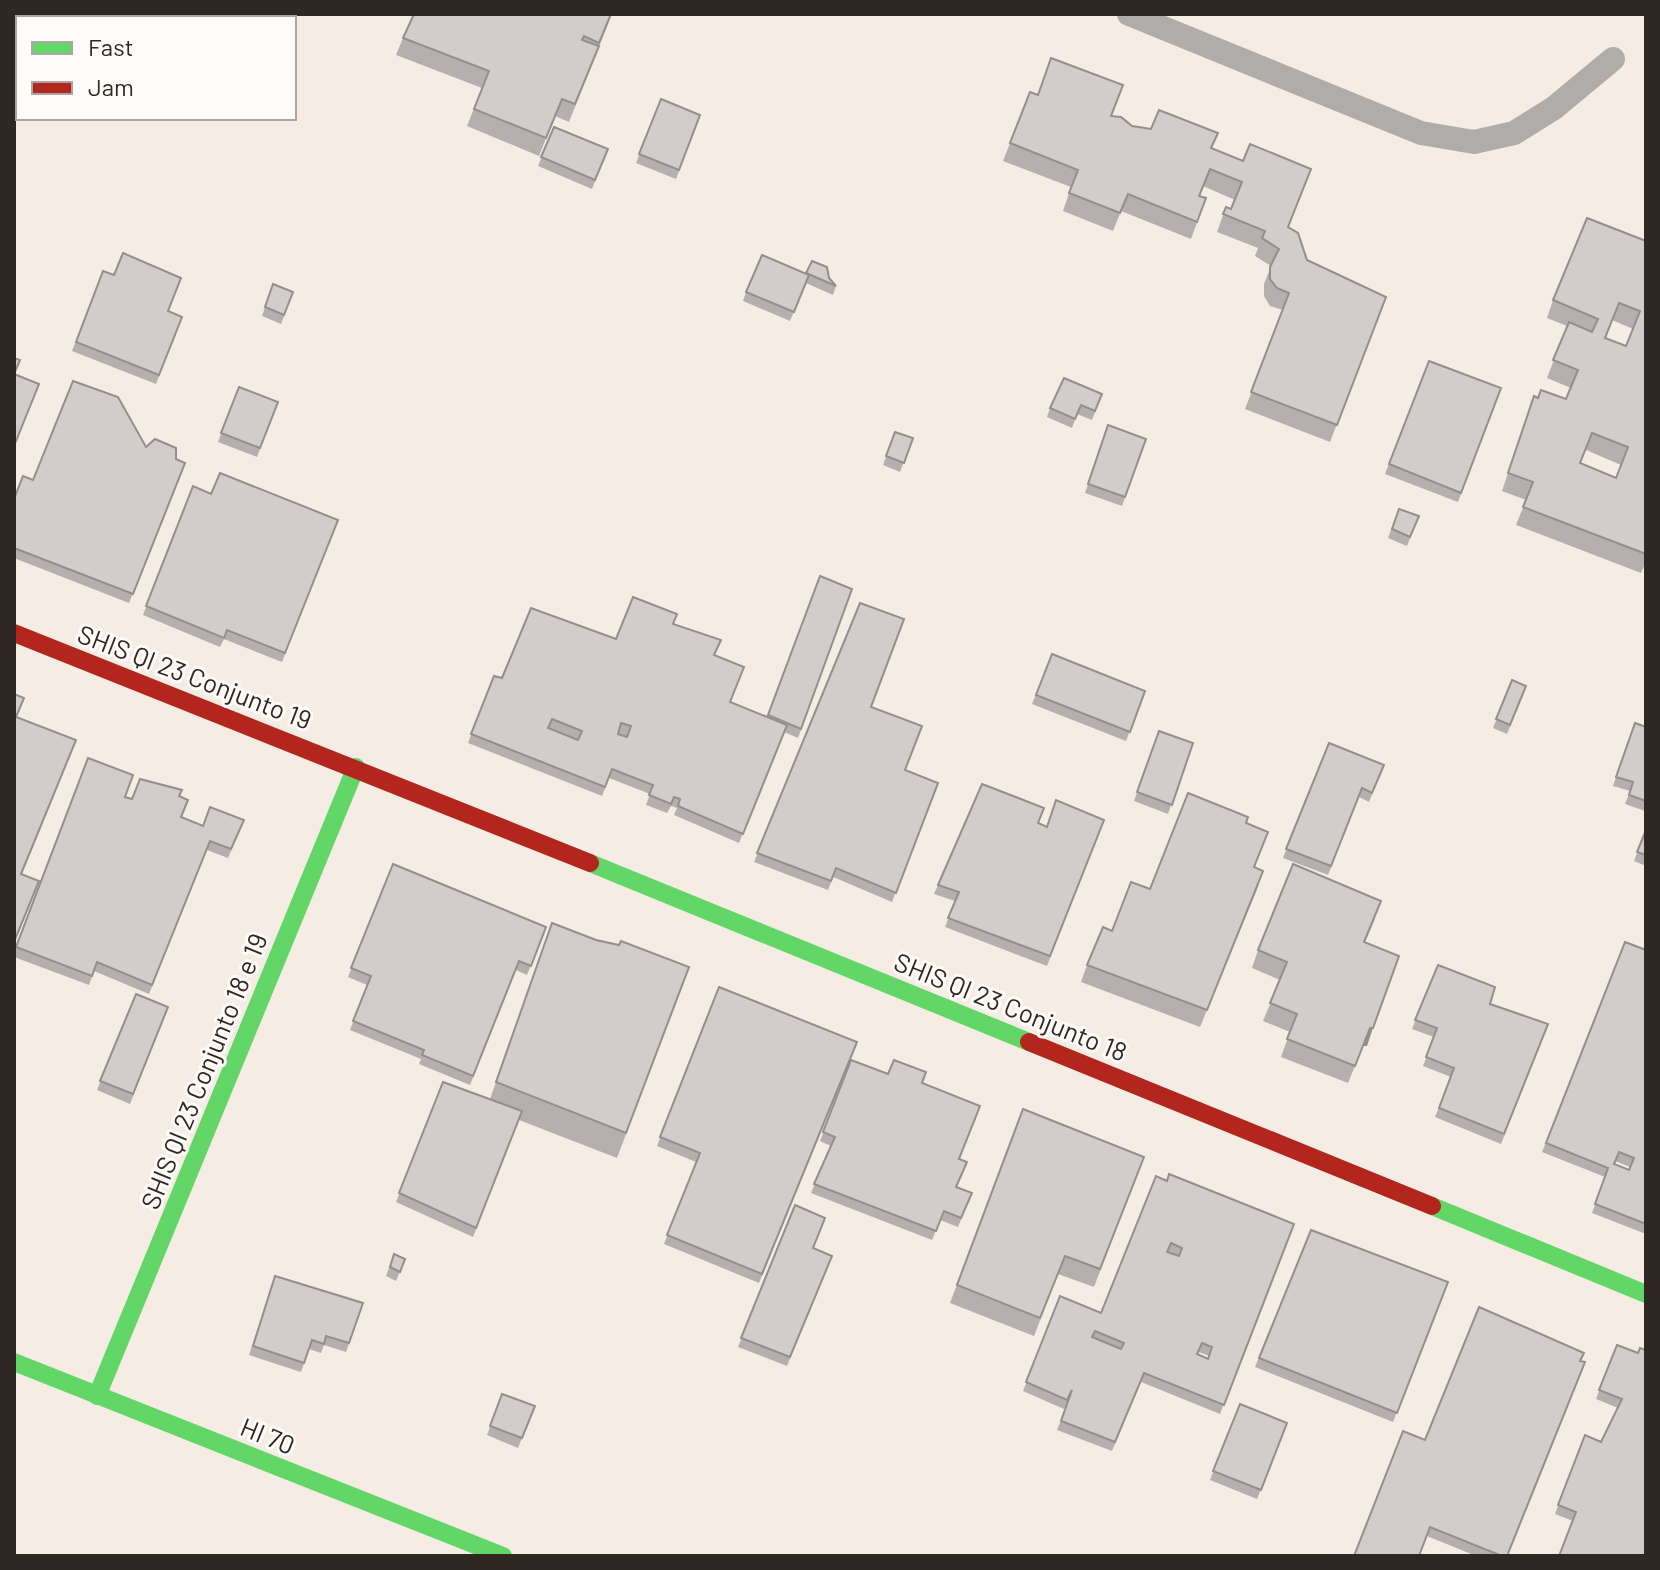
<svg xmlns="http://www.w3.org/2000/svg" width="1660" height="1570" font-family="Barlow,sans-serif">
<rect width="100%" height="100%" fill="#f5ece4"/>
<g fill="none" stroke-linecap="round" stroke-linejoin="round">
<!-- lane -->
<path stroke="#b0acaa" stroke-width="24" d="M1129,14L1421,133L1474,142L1514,133L1554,108L1613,59"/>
<!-- fast -->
<g stroke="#63d668" stroke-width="18">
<path d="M590,863L1029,1042"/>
<path d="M1432,1206L1646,1294"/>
<path d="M14,1362L503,1556"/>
<path d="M97,1396L356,767"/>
</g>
<!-- jam -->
<g stroke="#b3261e" stroke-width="18">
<path d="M14,633L590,863"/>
<path d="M1029,1042L1432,1206"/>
</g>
</g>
<!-- wall -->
<g fill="#b5afaf" fill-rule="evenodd">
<path d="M612,14L569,122L555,116L539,156L467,126L482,88L396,55L403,38Z"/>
<path d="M661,99L700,115L676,179L636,163Z"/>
<path d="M1111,116L1132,126L1212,149L1288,228L1307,260L1386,297L1330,442L1245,409L1283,310L1270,306L1264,296V284L1271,266L1255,256L1258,248L1217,232L1226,207L1231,209L1235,200L1203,186L1200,196L1206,198L1191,239L1121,211L1113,231L1063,211L1071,187L1003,161L1010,143Z"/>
<path d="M554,127L608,149L592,189L538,166Z"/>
<path d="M1646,241V562L1641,573L1516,525L1526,500L1502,491L1534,396L1538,398L1566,399L1571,388L1547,378L1567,326L1547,318L1553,300ZM1612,320L1633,329L1626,346L1606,338ZM1586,450L1621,465L1616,478L1580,464Z"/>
<path d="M103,271L168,311L182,317L156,384L72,351Z"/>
<path d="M806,274L829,278L836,286L833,295L806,283L790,321L743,301L746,292Z"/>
<path d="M273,284L293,292L281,324L262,316Z"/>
<path d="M1429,361L1501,388L1458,502L1385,474Z"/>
<path d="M239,387L278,402L257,457L218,442Z"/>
<path d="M1102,394L1092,420L1077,414L1072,428L1047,417L1050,408Z"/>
<path d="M1108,425L1146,439L1122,506L1085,493Z"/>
<path d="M895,432L913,438L900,472L883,465Z"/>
<path d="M146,447L185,463L129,603L14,558V499L33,480Z"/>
<path d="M193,486L211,494L338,520L282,662L224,639L220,647L143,615Z"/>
<path d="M1399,509L1419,516L1407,546L1388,538Z"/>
<path d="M820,576L852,589L798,738L784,732L739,843L674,815L677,808L671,806L667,813L646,805L650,794L609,778L602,796L468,743L494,676L502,678L616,639L673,624L715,655L730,702L767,717Z"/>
<path d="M860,603L871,707L905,770L938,783L892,902L833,877L828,890L754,862Z"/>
<path d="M1052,654L1145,691L1126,741L1032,704Z"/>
<path d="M1512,680L1526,686L1507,734L1493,728Z"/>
<path d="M1635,723L1646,727L1645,811L1625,804L1630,791L1613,786Z"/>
<path d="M1159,731L1193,743L1168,814L1134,801Z"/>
<path d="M1329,743L1384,765L1369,802L1359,797L1328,875L1283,858Z"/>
<path d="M182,790L179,796L181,817L203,826L240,829L228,858L207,850L149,994L94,971L89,985L14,957L16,947L125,797L132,799Z"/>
<path d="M1104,820L1047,966L945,927L955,901L934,894L938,885L1038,823L1047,827Z"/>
<path d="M1246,823L1257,889L1200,1027L1081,982L1087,965L1150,889Z"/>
<path d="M1646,830V866L1634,861Z"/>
<path d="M393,864L546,927L527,975L516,970L470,1085L419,1064L421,1059L350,1030L367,985L348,977Z"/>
<path d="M1375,919L1365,942L1367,1046H1363L1348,1083L1281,1057L1290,1032L1263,1021L1280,980L1252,968L1258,950Z"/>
<path d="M552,923L596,940L689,967L617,1158L519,1120L473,1237L396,1202L443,1082L490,1099Z"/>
<path d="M1625,942L1646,950V1234L1592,1213L1605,1177L1542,1152ZM1615,1161L1630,1167L1629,1170L1614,1164Z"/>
<path d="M1438,965L1490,1004L1548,1024L1501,1144L1435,1117L1451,1077L1423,1066L1434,1037L1412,1029Z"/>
<path d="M719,987L857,1042L759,1283L664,1244L696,1162L657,1146Z"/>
<path d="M136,994L168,1007L130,1104L97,1090Z"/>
<path d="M851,1060L888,1074L922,1083L960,1159L964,1171L956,1187L972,1193L958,1227L940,1220L932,1240L811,1193L831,1146L820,1141Z"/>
<path d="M1023,1109L1144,1157L1094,1287L1058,1274L1034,1336L950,1303Z"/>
<path d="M1156,1176L1294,1224L1220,1414L1141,1382L1112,1451L1057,1430L1069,1400L1064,1409L1023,1391L1060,1296L1101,1313ZM1199,1352L1209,1356L1208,1359L1198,1354Z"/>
<path d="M795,1205L813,1248L832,1256L787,1366L738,1347Z"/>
<path d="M1311,1230L1448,1282L1393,1422L1255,1367Z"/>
<path d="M394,1254L405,1259L396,1281L386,1276Z"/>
<path d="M275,1276L363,1303L346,1352L324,1345L321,1353L309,1349L301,1372L249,1355Z"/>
<path d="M1617,1345L1638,1353L1646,1350L1573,1521L1555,1514L1585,1435L1601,1442L1618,1408L1596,1399Z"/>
<path d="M502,1394L535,1406L518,1448L487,1435Z"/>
<path d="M1240,1404L1287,1423L1257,1499L1210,1480Z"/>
<path d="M1403,1431L1508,1556H1476L1427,1536Z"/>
</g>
<!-- shaded-wall -->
<g fill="#938f8e">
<path d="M1263,871L1257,889L1200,1027L1207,1010Z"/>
<path d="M1370,1028H1373L1367,1046H1363L1348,1083Z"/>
</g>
<!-- building -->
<g fill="#d2cccb" stroke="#938f8e" stroke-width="2" fill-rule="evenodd">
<path d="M414,14H611L599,43L584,36L582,40L599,46L575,104L562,99L546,138L474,109L489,71L403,38Z"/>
<path d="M1051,58L1123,85L1111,116L1121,117L1132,126L1151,129L1159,110L1218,133L1211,148L1243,161L1250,144L1311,169L1288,227L1298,233L1307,260L1386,297L1337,425L1251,392L1289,293L1277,288L1270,279V267L1279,249L1262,238L1265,231L1223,214L1226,207L1231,209L1242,182L1210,169L1199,196L1206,198L1197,222L1128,194L1120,213L1069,193L1078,170L1010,143L1030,92L1038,95Z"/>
<path d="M661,99L700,115L679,170L639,154Z"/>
<path d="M554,127L608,149L595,180L541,157Z"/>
<path d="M1587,218L1646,241V554L1523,507L1533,482L1508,473L1534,396L1538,398L1541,390L1566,399L1578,370L1553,360L1569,322L1592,332L1598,319L1553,300ZM1619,303L1640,311L1626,346L1605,338ZM1592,433L1628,447L1616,478L1580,463Z"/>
<path d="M123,253L181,278L168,311L182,317L159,375L76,342L103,271L114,275Z"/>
<path d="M762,255L809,275L794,312L746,292Z"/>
<path d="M812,261L827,267L829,278L836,286L806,273Z"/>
<path d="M273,284L293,292L284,315L265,307Z"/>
<path d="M14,358L20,360L14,374Z"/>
<path d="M1429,361L1501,388L1461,493L1389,464Z"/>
<path d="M14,374L39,384L14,446Z"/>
<path d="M1064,378L1102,394L1095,411L1081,405L1075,419L1050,408Z"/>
<path d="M73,381L118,397L146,447L155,439L176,448V459L185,463L133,594L14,548V499L23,476L33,480Z"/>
<path d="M239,387L278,402L260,448L221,433Z"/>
<path d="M1108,425L1146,439L1125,497L1088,484Z"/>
<path d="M895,432L913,438L904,463L886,456Z"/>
<path d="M220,473L338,520L285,653L227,630L224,638L146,606L193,486L211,494Z"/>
<path d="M1399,509L1419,516L1410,537L1392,529Z"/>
<path d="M820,576L852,589L801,729L768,715Z"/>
<path d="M633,597L677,614L673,624L721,640L714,655L744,667L730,702L787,725L743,834L678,806L680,799L674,797L671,804L649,795L653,785L612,769L605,787L471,734L494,676L502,678L531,608L616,639ZM552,719L582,731L578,740L548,728ZM621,723L631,726L627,737L618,734Z"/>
<path d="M860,603L904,619L871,707L922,726L905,770L938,783L896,893L836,868L831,881L757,853Z"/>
<path d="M1052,654L1145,691L1130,732L1036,695Z"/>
<path d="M1512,680L1526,686L1510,725L1496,719Z"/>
<path d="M14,694L24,698L16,717L76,740L21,874L39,881L14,942Z"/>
<path d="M1635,723L1646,727V801L1629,795L1633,782L1616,777Z"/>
<path d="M1159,731L1193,743L1172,805L1137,792Z"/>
<path d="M1329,743L1384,765L1372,793L1362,788L1331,866L1286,849Z"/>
<path d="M88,758L133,775L125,797L132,799L140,779L182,790L179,796L188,800L181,817L203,826L210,807L244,820L231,849L210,841L152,985L97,962L92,976L16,947Z"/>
<path d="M982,784L1044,808L1038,823L1047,827L1056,800L1104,820L1050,956L948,918L959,892L938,885Z"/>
<path d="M1188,793L1248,817L1246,823L1268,832L1254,867L1263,871L1207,1010L1087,965L1103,927L1112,931L1131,882L1150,889Z"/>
<path d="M1646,830V855L1637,852Z"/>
<path d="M393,864L546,927L531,966L519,961L473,1076L422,1055L424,1050L353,1021L371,976L351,968Z"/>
<path d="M1293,864L1381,901L1364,942L1399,956L1373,1028H1370L1355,1066L1287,1039L1297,1014L1270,1003L1287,962L1258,950Z"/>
<path d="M552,923L596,940L619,945L621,941L689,967L626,1133L496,1082Z"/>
<path d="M1625,942L1646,950V1224L1595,1204L1608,1168L1546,1143ZM1619,1152L1634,1158L1629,1170L1614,1164Z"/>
<path d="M1438,965L1495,987L1490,1004L1548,1024L1504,1134L1439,1108L1454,1068L1426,1057L1437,1028L1415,1020Z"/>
<path d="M719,987L857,1042L762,1274L667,1235L700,1153L660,1137Z"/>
<path d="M136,994L168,1007L133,1094L100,1081Z"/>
<path d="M851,1060L888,1074L894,1060L926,1072L922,1083L980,1106L959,1159L967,1162L956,1187L972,1193L961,1218L944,1211L936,1231L814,1184L835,1137L823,1132Z"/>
<path d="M443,1082L522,1111L476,1228L399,1193Z"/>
<path d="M1023,1109L1144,1157L1100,1269L1065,1256L1040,1318L957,1285Z"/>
<path d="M1169,1174L1294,1224L1224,1405L1144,1373L1115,1442L1061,1421L1072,1390L1067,1400L1026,1382L1060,1296L1101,1313L1156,1176L1167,1181ZM1171,1243L1182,1248L1179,1256L1167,1252ZM1095,1331L1124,1343L1121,1349L1092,1337ZM1202,1343L1212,1347L1208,1359L1197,1354Z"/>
<path d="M795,1205L825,1218L813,1248L832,1256L790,1357L741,1338Z"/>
<path d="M1311,1230L1448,1282L1397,1413L1259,1358Z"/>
<path d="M394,1254L405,1259L400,1272L390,1267Z"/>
<path d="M275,1276L363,1303L349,1343L326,1336L324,1344L312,1340L304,1363L253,1346Z"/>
<path d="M1479,1307L1584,1353L1580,1361L1585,1362L1507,1556H1502L1430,1527L1419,1556H1354L1403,1431L1425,1440Z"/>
<path d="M1617,1345L1638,1353L1640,1348L1646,1350V1556H1559L1576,1512L1558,1505L1585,1435L1601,1442L1622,1399L1599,1390Z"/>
<path d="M502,1394L535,1406L522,1438L490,1426Z"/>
<path d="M1240,1404L1287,1423L1261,1490L1213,1471Z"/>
</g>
<g text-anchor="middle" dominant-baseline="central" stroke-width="6" stroke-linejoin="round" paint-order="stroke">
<!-- street labels -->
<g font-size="26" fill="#2e2722" stroke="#fffbf8">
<text transform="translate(195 676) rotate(21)">SHIS QI 23 Conjunto 19</text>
<text transform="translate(1011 1006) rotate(22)">SHIS QI 23 Conjunto 18</text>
<text transform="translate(203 1071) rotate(-68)">SHIS QI 23 Conjunto 18 e 19</text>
<text transform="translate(268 1435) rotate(22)">HI 70</text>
</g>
</g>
<!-- border -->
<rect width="1660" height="1570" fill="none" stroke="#2e2722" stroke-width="32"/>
<!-- legend -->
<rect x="16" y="16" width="280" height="104" fill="#fffbf8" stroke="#aba6a2" stroke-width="2"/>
<rect x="32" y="42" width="40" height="12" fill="#63d668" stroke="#aba6a2" stroke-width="2"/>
<text x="88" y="56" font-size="24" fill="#2e2722">Fast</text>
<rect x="32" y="82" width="40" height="12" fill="#b3261e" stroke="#aba6a2" stroke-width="2"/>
<text x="88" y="96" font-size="24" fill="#2e2722">Jam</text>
</svg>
